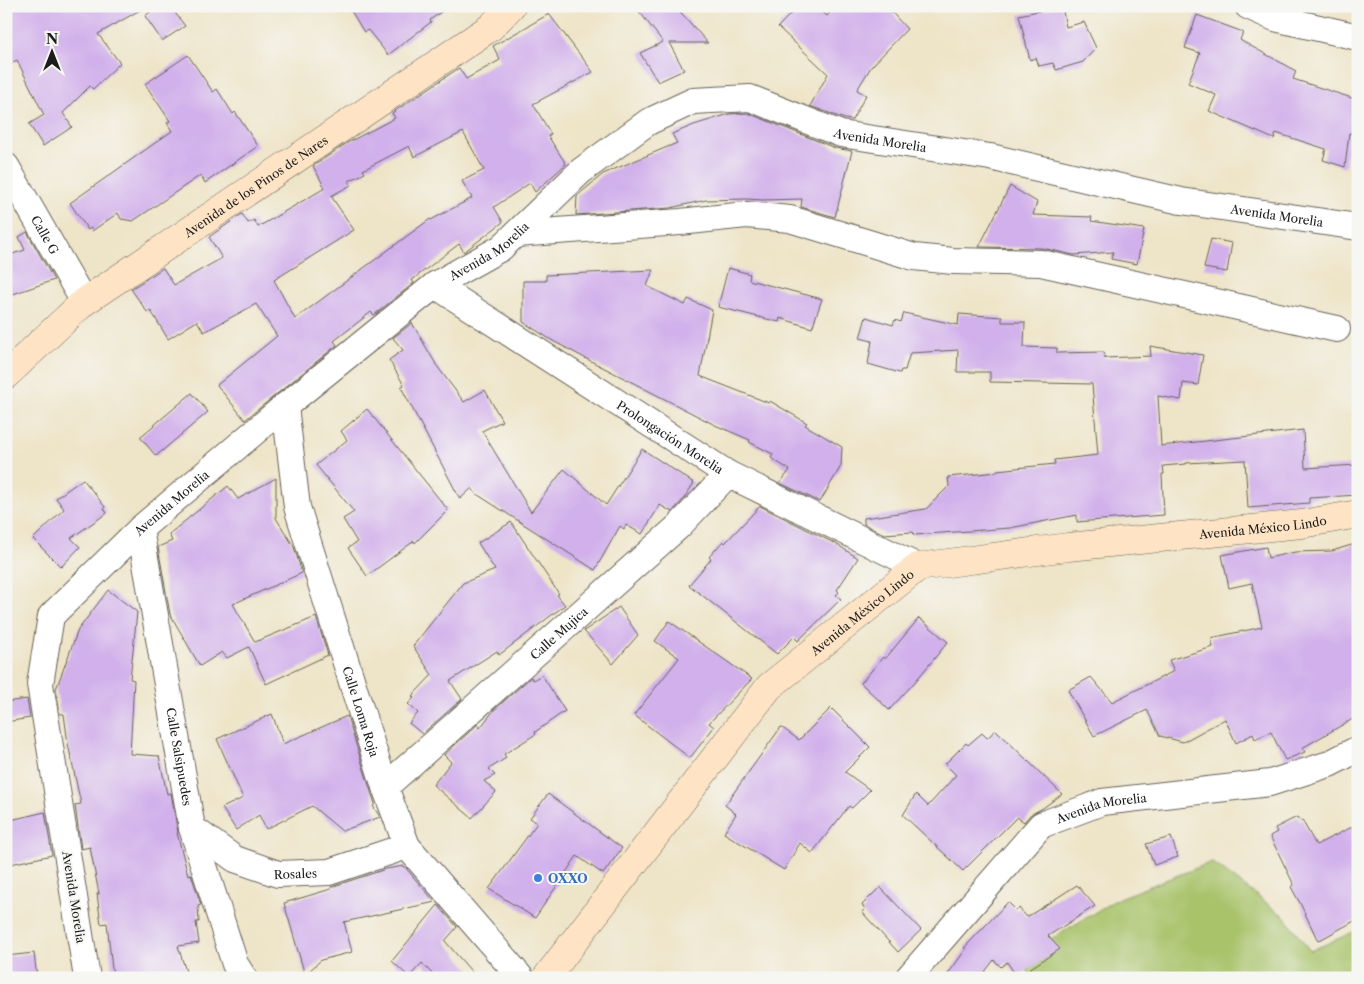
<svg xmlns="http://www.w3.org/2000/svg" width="1364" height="984" font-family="'Libre Caslon Text',serif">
<rect width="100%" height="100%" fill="#f6f6f2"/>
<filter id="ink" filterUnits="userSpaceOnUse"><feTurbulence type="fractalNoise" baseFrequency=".02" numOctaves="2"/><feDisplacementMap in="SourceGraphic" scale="10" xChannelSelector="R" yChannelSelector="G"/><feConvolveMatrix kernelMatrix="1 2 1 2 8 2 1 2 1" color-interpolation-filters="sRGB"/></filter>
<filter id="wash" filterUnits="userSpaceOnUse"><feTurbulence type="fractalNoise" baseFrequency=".0096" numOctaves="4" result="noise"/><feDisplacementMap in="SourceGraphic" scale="20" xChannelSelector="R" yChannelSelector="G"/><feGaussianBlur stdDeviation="1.12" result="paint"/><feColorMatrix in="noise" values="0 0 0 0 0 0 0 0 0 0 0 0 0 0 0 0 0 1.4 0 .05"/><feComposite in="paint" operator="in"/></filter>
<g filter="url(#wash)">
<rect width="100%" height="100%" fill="#eee4c8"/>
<!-- green -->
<path fill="#a8c36a" stroke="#627043" d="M1212,862L1285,917L1310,951L1358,930V978H1029L1026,954L1119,898Z"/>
<g id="blocks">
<!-- building -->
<g fill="#d1b0eb" fill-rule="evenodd">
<path d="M6,6H147L98,34L120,63L93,89L90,86L63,113L72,127L43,146L29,124L44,115L17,60L6,66Z"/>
<path d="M158,6H170L185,26L162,41L145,16Z"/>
<path d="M348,6H449L430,20L431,22L388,55L368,30L364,32Z"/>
<path d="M635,6H675L708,43H669L684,70L658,82L640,53L663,42Z"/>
<path d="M798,6H816L827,16L837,6H886L907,29L871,67L857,90L866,95L852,120L845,119L810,106L828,74L778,27Z"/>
<path d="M1062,6L1066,27L1084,22L1096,48L1083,62L1056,70L1053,63L1039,66L1036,58L1030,60L1019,15Z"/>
<path d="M549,14L593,72L533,104L551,134L548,136L566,164L535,192L530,183L494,207L503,222L464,252L459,244L412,280L414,283L374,315L371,312L334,341L337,345L245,420L217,385L277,336L256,304L204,332L197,321L168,339L151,311L147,312L131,289L163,268L174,285L222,258L209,237L242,214L248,223L254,220L258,227L325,188L313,166L347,143L395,118L392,113L459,68L466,79L500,60L493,46ZM463,132L484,170L462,181L472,198L431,220L430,219L295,319L274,280L354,230L331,196L351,185L349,181L365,173L363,170L409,146L414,157Z"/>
<path d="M1197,15L1243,32L1240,40L1296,71L1293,79L1358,100V134L1349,133L1345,167L1323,160L1326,149L1276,133L1274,139L1209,111L1216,95L1188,83L1200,53L1185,48Z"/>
<path d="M188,55L213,92L217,89L233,114L235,112L258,146L205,183L201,175L133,221L121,219L118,213L92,231L91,228L88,230L70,203L172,131L167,123L170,121L145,84Z"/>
<path d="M748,113L835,148L852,151L835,217L801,207L802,199L763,200L746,199L706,200L670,208L576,215L577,196L603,174L677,143L672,134L694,125L729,114Z"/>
<path d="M1010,186L1037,202L1033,215L1092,217L1091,221L1144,229L1137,264L1111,259L1113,252L1074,255L1042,248L979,247Z"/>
<path d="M27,232L54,280L10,295L6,282V256L25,250L19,237Z"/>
<path d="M1211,239L1232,243L1227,272L1204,268Z"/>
<path d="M728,268L750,274L749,280L822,299L812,328L780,318L779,322L718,307Z"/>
<path d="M653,270L647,286L685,305L688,299L712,310L700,376L769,403L770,401L807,423L805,425L842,447L841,466L820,502L780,483L790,470L771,458L773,454L749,442L750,440L715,425L583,357L553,341L523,322V281H546V275Z"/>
<path d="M904,313L958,325L959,314L1002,317V322H1025L1024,347L1057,348V353L1104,352L1105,358L1151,356L1150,346L1203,355L1198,385L1183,383L1181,400L1158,396L1161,446L1303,430L1305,468L1358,465V495L1309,498V503L1248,508L1245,460L1186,463V464L1163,466L1164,474H1162L1164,515L1077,522V515L1010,528L914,535L913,532L884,534L864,524V518L926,509L949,486L948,477L997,472V470L1055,464L1054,460L1098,455L1092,384L990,382V372H957L958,350L910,353L905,370H901L900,373L868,364L872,341L860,338L866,317L893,325L895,320L901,322Z"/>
<path d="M412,323L437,366L464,402L485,390L502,421L482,431L531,512L564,469L606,505L642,449L694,483L683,500L672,512L660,505L642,534L626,525L624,529L620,526L595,570L475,493L472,488L460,499L401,387L404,385L389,360L403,350L393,338Z"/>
<path d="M192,393L208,412L156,456L140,437Z"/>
<path d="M367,409L448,510L415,543L414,541L367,576L348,548L357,542L343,519L354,512L316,465L347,440L341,431Z"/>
<path d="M276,478V518L294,547L302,573L233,604L255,642L316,617L328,655L266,684L249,647L227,658L222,652L200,666L170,614L158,547L172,541L169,534L228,486L238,499Z"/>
<path d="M83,479L105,507L104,508L107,513L71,538L80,547L61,567L33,539L64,509L56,498Z"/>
<path d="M760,506L836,544L858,558L837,590L839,592L836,595L841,599L798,641L794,637L777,654L689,585L711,559L709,557L723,541L725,543Z"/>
<path d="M511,522L559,594L557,595L565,605L499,655L497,651L450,681L462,699L422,734L409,723L418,713L408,704L414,698L412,696L432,675L413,646L463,583L495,570L478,543Z"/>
<path d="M1358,543V716L1302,748L1305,752L1285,760L1271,732L1255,739L1253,734L1236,743L1225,719L1183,742L1160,736L1147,710L1094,736L1068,690L1091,677L1112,702L1174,671L1169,660L1213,647L1211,638L1262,627L1252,583L1229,588L1222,555L1266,547L1268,558L1295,552L1332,551Z"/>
<path d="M108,590L137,612L130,679L134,680L130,754L159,756L167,794L171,793L178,833H177L188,875L191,874L201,905L198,906L199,922H196L199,943L178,946L188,978H113L107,923L101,924L97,894H99L90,847L81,849L75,805L81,804L68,744L64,714H60L56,689L78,630Z"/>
<path d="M619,607L638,635L613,664L584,631Z"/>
<path d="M919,618L948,642L914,683L889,710L861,683L883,657L885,659Z"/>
<path d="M669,621L752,679L709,723L714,727L690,758L634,715L679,658L655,641Z"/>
<path d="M542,675L565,711L535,732L536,734L504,754L506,758L489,769L495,775L484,781L496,792L472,818L433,785L451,762L444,755L478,724L480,728L494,710L531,677L533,680Z"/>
<path d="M27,699L30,718L6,722V702Z"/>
<path d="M831,708L870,747L845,772L870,790L852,808L849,806L812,853L800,843L784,870L724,833L736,814L725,805L781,727L799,740Z"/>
<path d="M272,714L283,744L347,716L375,804L373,806L380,817L342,831L312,806L266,829L259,815L236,830L222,808L243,798L217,739Z"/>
<path d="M996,730L1062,794L1043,808L1030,815L1024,822L1017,817L963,871L903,815L916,794L928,806L956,775L945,764L966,743L968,745L982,733L987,738Z"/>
<path d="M548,794L622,848L603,874L577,856L535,918L489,889L537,823L530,818Z"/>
<path d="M45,812L52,855L6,865V821Z"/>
<path d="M1297,817L1300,821L1302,820L1316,845L1358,824V919L1318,941L1301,905L1291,887L1294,885L1270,836L1277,832L1275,828Z"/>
<path d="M1171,837L1178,857L1154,865L1146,844Z"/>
<path d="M404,866L435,902L344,922L352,952L321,960L305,975L284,903L331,889V887L386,869Z"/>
<path d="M1077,885L1095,906L1048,936L1060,949L1017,977L1007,962L1001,967L994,960L980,978H945L966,949L964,948L1008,902L1017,911L1019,908L1027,917Z"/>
<path d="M880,887L921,930L898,952L862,912L865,909L862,905Z"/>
<path d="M438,905L457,927L445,941L477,978H436L422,963L409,977L392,961Z"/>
<path d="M34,953L37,978H6V956Z"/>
</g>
</g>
</g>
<g filter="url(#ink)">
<use href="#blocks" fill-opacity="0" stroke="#666258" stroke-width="1"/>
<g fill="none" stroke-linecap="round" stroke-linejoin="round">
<!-- street casing -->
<g stroke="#666258" stroke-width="28">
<g id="street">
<path d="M1248,6L1275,18L1358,37"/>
<path id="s1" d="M6,166L84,302"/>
<path d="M516,234L680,222L746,215L790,219L914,257L953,261L1041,263L1337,329"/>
<path id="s2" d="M435,285L728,474L918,567"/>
<path id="s3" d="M285,406L297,507L385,787L407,846L521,978"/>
<path id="s4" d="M140,529L192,828L235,964L244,978"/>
<path id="s5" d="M385,787L679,526L728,474"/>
<path id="s6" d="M192,828L235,859L278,874L329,872L407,846"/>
<path id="s7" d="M87,978L40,684L51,616L140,529L285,406L435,285L501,248L581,171L648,122L693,101L750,98L841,134L990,157L1181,201L1358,227"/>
<path id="s8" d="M908,978L1041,825L1102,802L1270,783L1329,764L1358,749"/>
</g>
</g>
<!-- secondary casing -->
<g stroke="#666258" stroke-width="29">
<g id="secondary">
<path id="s9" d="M6,375L84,302L491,27L511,6"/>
<path id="s10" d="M546,978L769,687L918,567L1068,547L1302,524L1358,514"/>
</g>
</g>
<!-- street -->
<use href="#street" stroke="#fff" stroke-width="26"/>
<!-- secondary -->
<use href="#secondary" stroke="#fee4c5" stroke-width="28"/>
</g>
</g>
<!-- markers -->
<circle fill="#3f7fe0" stroke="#f6f6f2" stroke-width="2" cx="538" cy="878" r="5"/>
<g text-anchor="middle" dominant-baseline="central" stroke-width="4" stroke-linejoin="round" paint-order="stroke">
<!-- street labels -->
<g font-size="12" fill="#1c1c1c" stroke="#f6f6f2">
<text stroke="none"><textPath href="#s7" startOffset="1388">Avenida Morelia</textPath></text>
<text stroke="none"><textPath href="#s9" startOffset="314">Avenida de los Pinos de Nares</textPath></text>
<text stroke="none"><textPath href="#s7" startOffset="1792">Avenida Morelia</textPath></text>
<text stroke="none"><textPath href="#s1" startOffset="79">Calle G</textPath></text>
<text stroke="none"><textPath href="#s7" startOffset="938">Avenida Morelia</textPath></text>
<text stroke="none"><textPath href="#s2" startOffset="280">Prolongación Morelia</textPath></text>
<text stroke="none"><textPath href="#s7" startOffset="532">Avenida Morelia</textPath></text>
<text stroke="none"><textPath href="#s10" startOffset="905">Avenida México Lindo</textPath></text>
<text stroke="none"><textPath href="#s10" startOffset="486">Avenida México Lindo</textPath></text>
<text stroke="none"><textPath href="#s5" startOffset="232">Calle Mujica</textPath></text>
<text stroke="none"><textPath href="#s3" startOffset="316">Calle Loma Roja</textPath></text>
<text stroke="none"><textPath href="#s4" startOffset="231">Calle Salsipuedes</textPath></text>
<text stroke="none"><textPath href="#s8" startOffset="266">Avenida Morelia</textPath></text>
<text stroke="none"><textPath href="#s6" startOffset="116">Rosales</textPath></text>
<text transform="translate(74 897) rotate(81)">Avenida Morelia</text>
</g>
<!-- shop labels -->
<g font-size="12" font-weight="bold" fill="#366cbe" stroke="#f6f6f2" text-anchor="start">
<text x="548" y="878">OXXO</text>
</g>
</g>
<!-- margin -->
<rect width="1364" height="984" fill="none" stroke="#f6f6f2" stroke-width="25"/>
<!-- north arrow -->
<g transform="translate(52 52)" stroke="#f6f6f2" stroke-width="4" paint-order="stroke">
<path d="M0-4L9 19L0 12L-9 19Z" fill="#1c1c1c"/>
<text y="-8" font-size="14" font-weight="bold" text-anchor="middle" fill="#1c1c1c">N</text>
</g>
</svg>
